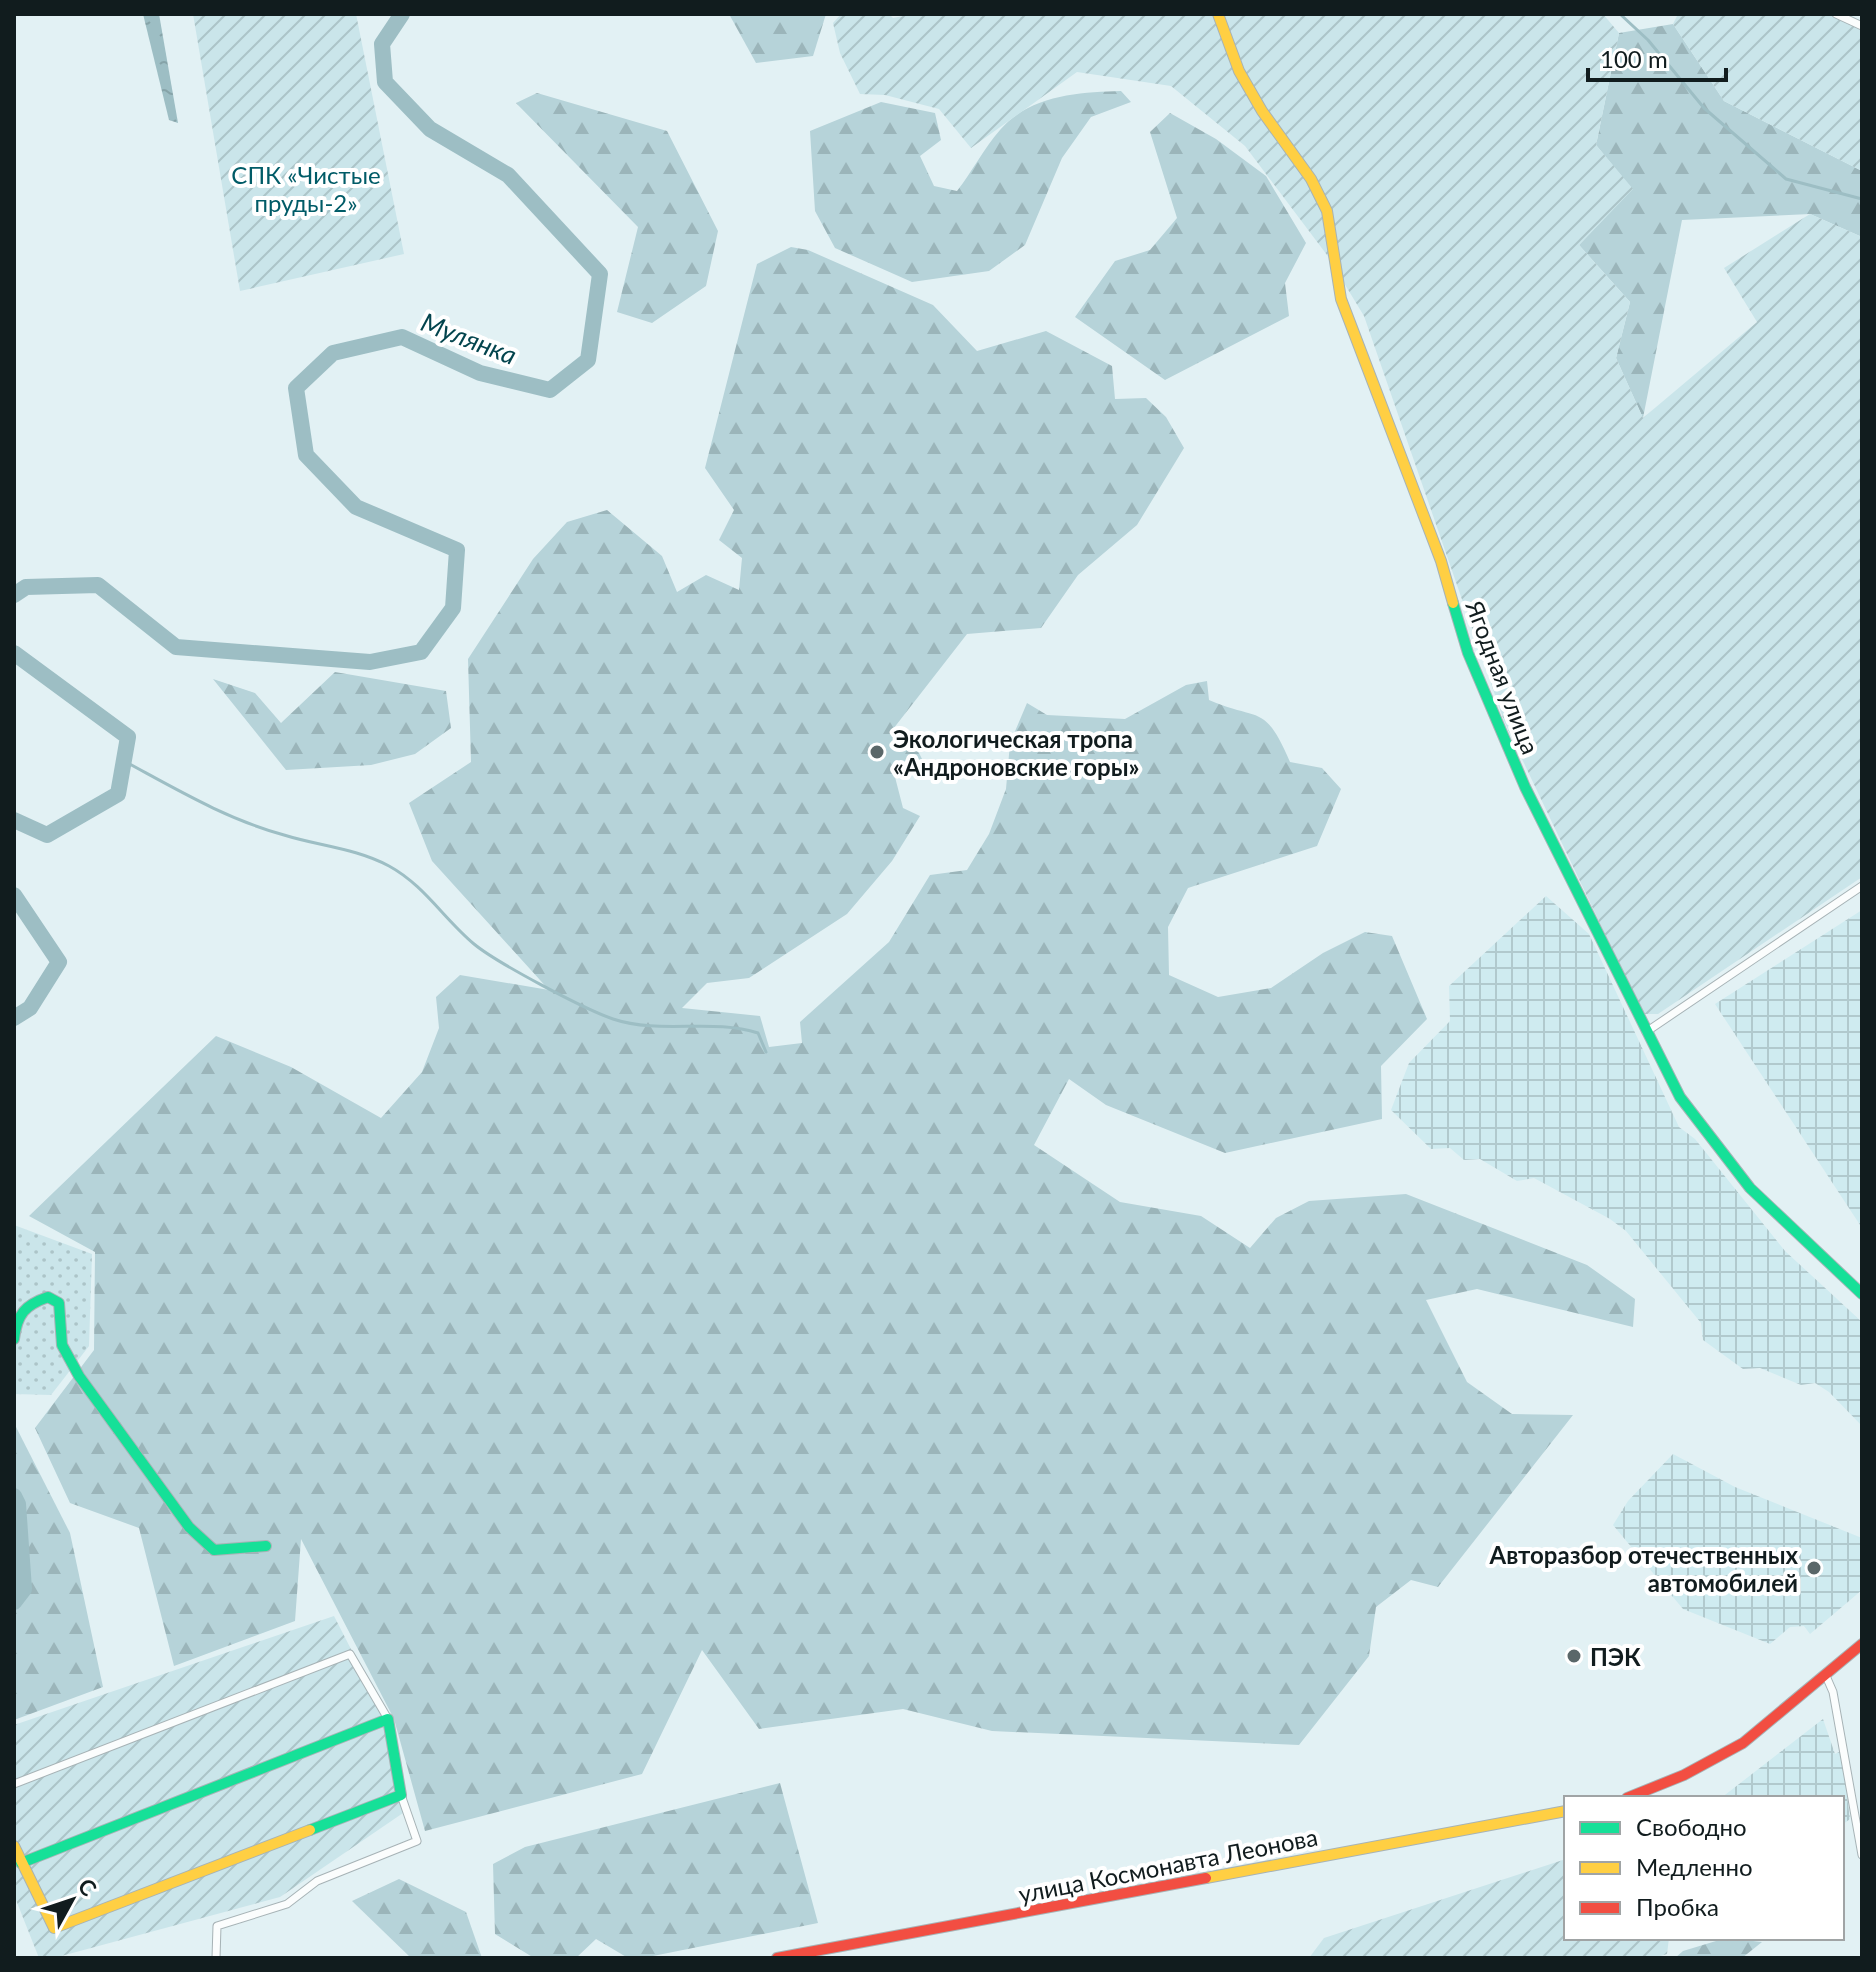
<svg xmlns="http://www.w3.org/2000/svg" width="1876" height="1972" font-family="Lato,sans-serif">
<defs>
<pattern id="industrial-grid" width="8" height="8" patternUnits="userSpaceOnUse" patternTransform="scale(2)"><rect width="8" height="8" fill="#cfebf0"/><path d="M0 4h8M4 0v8" fill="none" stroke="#b1c9cd"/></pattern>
<pattern id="forest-firs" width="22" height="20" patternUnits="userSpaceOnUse" patternTransform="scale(2)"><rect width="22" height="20" fill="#b6d3d9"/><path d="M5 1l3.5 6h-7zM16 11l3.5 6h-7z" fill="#9bb5ba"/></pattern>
<pattern id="park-dots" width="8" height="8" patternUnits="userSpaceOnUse" patternTransform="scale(2)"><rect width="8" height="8" fill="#cae5ea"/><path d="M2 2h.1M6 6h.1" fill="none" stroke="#acc4c8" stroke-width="1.8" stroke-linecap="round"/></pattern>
<pattern id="garden-furrows" width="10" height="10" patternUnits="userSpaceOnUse" patternTransform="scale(2)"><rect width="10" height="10" fill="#cae5ea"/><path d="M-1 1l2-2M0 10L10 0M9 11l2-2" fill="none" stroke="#acc4c8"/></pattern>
<pattern id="water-ripples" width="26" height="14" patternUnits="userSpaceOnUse" patternTransform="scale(2)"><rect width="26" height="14" fill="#9dbec4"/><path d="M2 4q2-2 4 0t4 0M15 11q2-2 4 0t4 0" fill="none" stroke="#86a3a8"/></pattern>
</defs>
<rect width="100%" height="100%" fill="#e2f1f4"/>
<!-- industrial -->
<g fill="url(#industrial-grid)">
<path d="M1546,896L1589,934L1679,1127L1695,1139L1785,1251L1862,1322V1426L1829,1392L1815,1383L1801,1385L1760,1368L1743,1369L1703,1340L1701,1323L1626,1231L1610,1219L1534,1178L1517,1181L1480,1159L1464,1160L1450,1148L1431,1149L1391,1110L1409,1063L1450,1021L1449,986Z"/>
<path d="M1862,910V1228L1715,1004Z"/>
<path d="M1673,1454L1735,1487L1862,1538V1590L1810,1634L1804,1626L1790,1627L1770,1644L1683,1609L1613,1525L1628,1501Z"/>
<path d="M1823,1719L1835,1754L1841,1751L1850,1819L1842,1825V1798H1721Z"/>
</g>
<!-- forest -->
<g fill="url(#forest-firs)">
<path d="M729,14H826L813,56L756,63Z"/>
<path d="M1673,24L1724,101L1862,171V237L1810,214L1682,220L1643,418L1616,358L1630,302L1579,245L1632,189L1596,145L1619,33Z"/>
<path d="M1121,91L1131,102L1091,117L1062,158L1025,245L989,271L912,282L835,248L815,211L810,131L881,102L935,113L941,140L920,156L934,186L957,191C972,172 984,148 1000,130C1030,95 1079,92 1121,91Z"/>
<path d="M537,93L667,131L718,231L706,286L652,323L617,312L638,227L516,103Z"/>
<path d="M1170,113L1216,139L1266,176L1306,243L1285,283L1289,316L1165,380L1075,317L1115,261L1150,250L1177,218L1150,132Z"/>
<path d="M791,247L808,250L933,305L977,351L1046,331L1112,366L1115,399L1146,398L1166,417L1184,448L1137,525L1078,575L1041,628L967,634L890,733L913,741L926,767L895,777L903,808L920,816L892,861L847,914L749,978L707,983L682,1008L760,1016L769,1047L802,1043L800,1022L889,942L930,875L967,870L989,834L1006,789L1010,743L1027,703L1047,715L1125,719L1186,685L1207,681L1209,700C1260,722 1264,702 1290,762L1322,768L1341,789L1317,846L1188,888L1168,927L1169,975L1218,997L1271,988L1323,953L1365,932L1392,936L1427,1019L1381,1066L1382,1119L1225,1153L1106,1105L1069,1079L1034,1145L1120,1202L1201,1216L1250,1248L1276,1218L1309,1201L1406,1194L1587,1265L1635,1299L1633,1327L1477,1289L1426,1300L1467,1382L1512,1414L1573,1415L1438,1587L1411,1580L1376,1607L1369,1656L1299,1745L992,1731L903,1709L759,1729L702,1650L642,1774L425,1831L394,1719L301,1539L295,1621L174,1666L139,1528L70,1503L35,1428L94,1350L95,1252L29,1216L216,1036L291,1067L381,1118L422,1072L439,1028L436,997L460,975L549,990L432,861L409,803L471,762L468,659L533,559L567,522L607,510L662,556L677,592L706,575L739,590L742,558L719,540L734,510L705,468L757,264Z"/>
<path d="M335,672L446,691L451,728L415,754L371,765L286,770L213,679L255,693L281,723Z"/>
<path d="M14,1423L70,1533L103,1687L14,1720Z"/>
<path d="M780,1783L818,1923L643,1958H628L596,1939L576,1958H534L495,1934L493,1864L525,1847Z"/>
<path d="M399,1879L466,1912L482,1958H411L352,1901Z"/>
<path d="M1726,1938L1762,1942L1742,1958H1675L1683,1951Z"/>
</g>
<!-- park -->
<path fill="url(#park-dots)" d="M14,1225L92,1254L89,1346L51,1395L14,1394Z"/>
<!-- garden -->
<g fill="url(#garden-furrows)">
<path d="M193,14H356L404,254L240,291Z"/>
<path d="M841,14H889L893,18L913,14H1603L1619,33L1596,145L1633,189L1579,245L1630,302L1616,358L1643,418L1757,322L1724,268L1810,214L1862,237V877L1658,1014H1643L1504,721L1364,316L1327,255L1245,146L1171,86L1077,72L971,148L939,109L885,95L860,94L840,53L833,23Z"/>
<path d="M1678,14H1848L1862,21V171L1724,101L1673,24Z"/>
<path d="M334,1616L376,1698L406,1811L280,1897L54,1958H39L14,1895V1725Z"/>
<path d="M1566,1859V1938H1669L1667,1954L1654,1958H1309L1324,1938Z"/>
</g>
<!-- water -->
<path fill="url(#water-ripples)" d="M143,14H159L178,123L169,120Z"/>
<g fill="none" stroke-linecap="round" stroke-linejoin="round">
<!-- stream -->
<g stroke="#9dbec4" stroke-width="3">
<path d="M1620,14L1648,40L1704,108L1786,179L1862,199"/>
<path d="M124,761C176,789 226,819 284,835C319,846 355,848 389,866C424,885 444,919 474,944C497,963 584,1009 613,1019C661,1035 711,1018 758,1033L766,1052"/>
</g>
<!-- river -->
<g stroke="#9dbec4" stroke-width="16">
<path d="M14,595L26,587L98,585L176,647L370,662L421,652L453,608L457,550L356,507L306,455L296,388L333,353L402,337L480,373L550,390L588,360L600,274L508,175L430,129L385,82L382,44L402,14"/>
<path d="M14,653L128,737L118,794L47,835L14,820"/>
<path d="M14,895L59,962L30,1008L14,1018"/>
<path d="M14,1496L18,1504L24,1589L14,1602"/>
</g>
<!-- street casing -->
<g stroke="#a7b3b6" stroke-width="9">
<g id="street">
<path d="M1836,14L1862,26"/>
<path d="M1646,1032L1862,886"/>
<path d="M1826,1676L1833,1692L1862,1855"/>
<path d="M14,1784L350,1654L388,1719"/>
<path d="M216,1958L217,1926L287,1904L317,1881L417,1841L401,1795"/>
</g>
</g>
<!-- fast casing -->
<g stroke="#a7b3b6" stroke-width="12">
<g id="fast">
<path d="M1453,603L1468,653L1525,787L1680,1097L1750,1188L1862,1294"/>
<path d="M14,1339C17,1314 25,1305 48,1297L59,1303L62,1345L79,1376L189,1527L214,1550L266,1546"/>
<path d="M21,1863L388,1719L401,1795L310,1830"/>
</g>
</g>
<!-- slow casing -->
<g stroke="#a7b3b6" stroke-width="12">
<g id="slow">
<path d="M1218,14L1239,71L1262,111L1311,179L1327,211L1341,299L1441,561L1453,603"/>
<path d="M14,1846L54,1928L310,1830"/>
<path d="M1206,1878L1566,1811"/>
</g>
</g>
<!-- jam casing -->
<g stroke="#a7b3b6" stroke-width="12">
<g id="jam">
<path d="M1627,1798L1684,1775L1743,1743L1862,1644"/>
<path d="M777,1958L1206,1878"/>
</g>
</g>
<!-- street -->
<use href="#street" stroke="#fbfdfd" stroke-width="7"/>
<!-- fast -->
<use href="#fast" stroke="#16e098" stroke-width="10"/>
<!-- slow -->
<use href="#slow" stroke="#ffcf43" stroke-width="10"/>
<!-- jam -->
<use href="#jam" stroke="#f24e42" stroke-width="10"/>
</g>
<!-- markers -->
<g fill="#5a6769" stroke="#fff" stroke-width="3">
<circle cx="877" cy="752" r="8"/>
<circle cx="1814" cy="1568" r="8"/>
<circle cx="1574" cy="1656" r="8"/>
</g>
<g text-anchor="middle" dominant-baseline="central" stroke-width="8" stroke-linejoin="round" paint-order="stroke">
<!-- park labels -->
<g font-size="24" fill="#005b67" stroke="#fff">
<text x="306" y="174">СПК «Чистые<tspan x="306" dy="28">пруды-2»</tspan></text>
</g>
<!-- street labels -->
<g font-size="24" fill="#111c1e" stroke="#fff">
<text transform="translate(1503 677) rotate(69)">Ягодная улица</text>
<text transform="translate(1168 1865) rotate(-11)">улица Космонавта Леонова</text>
</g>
<!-- poi labels -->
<g font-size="24" font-weight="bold" fill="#111c1e" stroke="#fff" text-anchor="start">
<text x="893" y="738">Экологическая тропа<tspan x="893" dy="28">«Андроновские горы»</tspan></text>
<text x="1798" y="1554" text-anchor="end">Авторазбор отечественных<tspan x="1798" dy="28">автомобилей</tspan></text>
<text x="1590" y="1656">ПЭК</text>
</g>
<!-- water labels -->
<g font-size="26" font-style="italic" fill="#03444d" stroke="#fff">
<text transform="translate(469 338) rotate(21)">Мулянка</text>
</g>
</g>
<!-- border -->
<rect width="1876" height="1972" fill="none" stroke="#111c1e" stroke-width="32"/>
<!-- legend -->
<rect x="1564" y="1796" width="280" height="144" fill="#ffffff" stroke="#a0a4a5" stroke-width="2"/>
<rect x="1580" y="1822" width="40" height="12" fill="#16e098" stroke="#a0a4a5" stroke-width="2"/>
<text x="1636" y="1836" font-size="24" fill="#111c1e">Свободно</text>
<rect x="1580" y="1862" width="40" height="12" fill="#ffcf43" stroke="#a0a4a5" stroke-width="2"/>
<text x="1636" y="1876" font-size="24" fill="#111c1e">Медленно</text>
<rect x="1580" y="1902" width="40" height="12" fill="#f24e42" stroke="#a0a4a5" stroke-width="2"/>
<text x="1636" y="1916" font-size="24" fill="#111c1e">Пробка</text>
<!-- north arrow -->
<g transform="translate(72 1900) rotate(50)" stroke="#ffffff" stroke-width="6" paint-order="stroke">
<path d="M0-6L14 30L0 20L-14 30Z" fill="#111c1e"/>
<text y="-12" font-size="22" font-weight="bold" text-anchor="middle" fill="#111c1e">С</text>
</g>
<!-- scale -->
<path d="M1588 68v12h138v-12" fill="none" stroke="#111c1e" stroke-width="4"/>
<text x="1600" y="68" font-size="24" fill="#111c1e" stroke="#ffffff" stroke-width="6" paint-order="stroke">100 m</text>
</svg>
